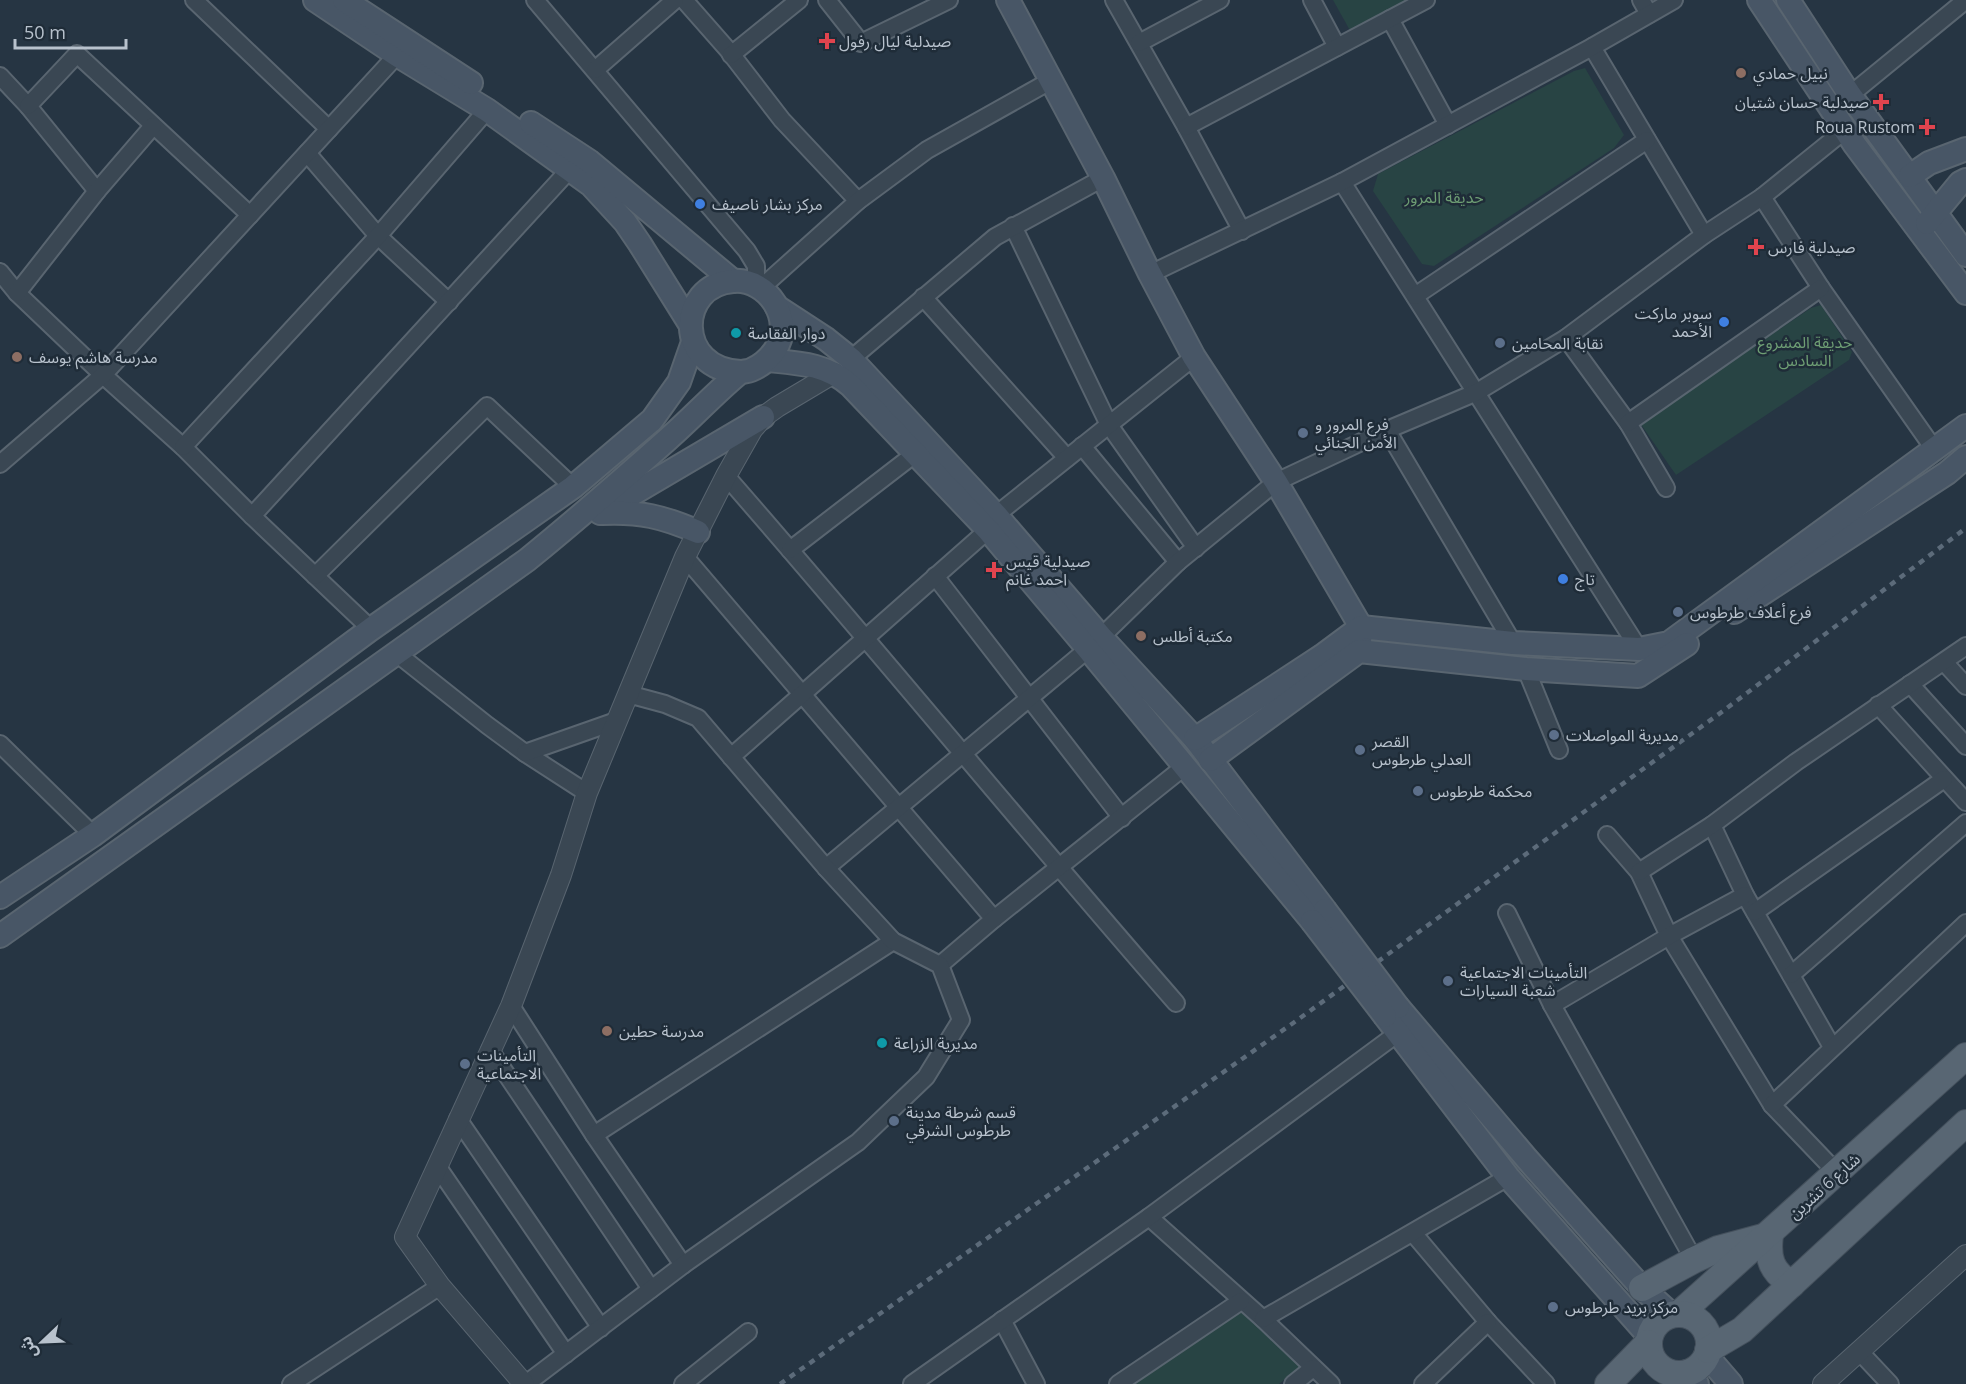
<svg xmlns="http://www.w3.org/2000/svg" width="1966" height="1384" font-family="'Open Sans','Noto Sans Arabic',sans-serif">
<rect width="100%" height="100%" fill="#263543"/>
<!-- green -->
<g fill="#284444">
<path d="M1333,0H1413L1352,34Z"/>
<path d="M1585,68L1624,135L1614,148L1434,266L1422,264L1373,191L1378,174L1574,71Z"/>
<path d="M1821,305L1852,352L1849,360L1676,475L1640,423L1811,308Z"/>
<path d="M1239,1306L1300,1367L1279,1384H1126Z"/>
</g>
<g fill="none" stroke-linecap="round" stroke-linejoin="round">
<!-- minor casing -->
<g stroke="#596570" stroke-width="20">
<g id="minor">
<path d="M194,0L329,129"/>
<path d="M535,0L747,251L756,266V285"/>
<path d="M684,0L728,50L782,120L858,201"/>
<path d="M827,0L861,43L949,0"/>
<path d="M1114,0L1186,127L1242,231"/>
<path d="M1312,0L1337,47"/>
<path d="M1641,0L1649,14"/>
<path d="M1390,19L1448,125"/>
<path d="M1139,43L1220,0"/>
<path d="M1592,47L1704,235"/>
<path d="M731,55L799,0"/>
<path d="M595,70L675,0"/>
<path d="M0,76L28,106L97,191"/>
<path d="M1850,95L1966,0"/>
<path d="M28,106L77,54L250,215"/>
<path d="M1186,127L1426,0"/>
<path d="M307,153L378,236L449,302"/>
<path d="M1342,182L1639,649"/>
<path d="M1762,197L1821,288L1934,449"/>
<path d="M1013,226L1109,425L1196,548"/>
<path d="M0,272L17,293L103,375L183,447L252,516L371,629"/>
<path d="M1150,274L1342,182L1592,47L1674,0"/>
<path d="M761,288L858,201L927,150L1050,81"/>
<path d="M17,293L97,191L153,126"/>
<path d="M1415,296L1647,140"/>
<path d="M923,297L1067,458"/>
<path d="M1566,338L1628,423L1666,488"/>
<path d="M851,359L995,237L1103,178"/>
<path d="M1628,423L1821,288"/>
<path d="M1387,430L1513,643"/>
<path d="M1082,446L1178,562"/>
<path d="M183,447L378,236L487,110"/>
<path d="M0,464L103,375L397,55"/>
<path d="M726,476C878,650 1024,829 1176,1003"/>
<path d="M996,515L1194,357"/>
<path d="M252,516L571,168"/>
<path d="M790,550L916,453"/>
<path d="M685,557L994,919"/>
<path d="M315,576L487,406L573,487"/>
<path d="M935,576L1122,818"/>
<path d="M1101,637L1178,562L1276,482L1387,430L1477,392L1566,338L1704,235L1762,197L1845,130"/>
<path d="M395,652L487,725L525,753L587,793"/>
<path d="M1944,662L1966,686"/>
<path d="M1526,669L1559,750"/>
<path d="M1910,684L1966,746"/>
<path d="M1878,705L1966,802"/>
<path d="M0,744L93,835"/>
<path d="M525,753L616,721"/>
<path d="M731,757L988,530"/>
<path d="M1712,825L1745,895L1832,1047"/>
<path d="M1607,835L1639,872L1669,936L1772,1105L1837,1173"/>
<path d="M826,868L1088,649"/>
<path d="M1639,872L1712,825L1796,762L1966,646"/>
<path d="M1755,912L1944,779"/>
<path d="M1507,913L1552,1005L1694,1260"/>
<path d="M940,965L994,919L1184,767"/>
<path d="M1791,975L1966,823"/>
<path d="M1552,1005L1669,936L1745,895"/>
<path d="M511,1006L594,1135L683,1265"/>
<path d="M490,1050L651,1289"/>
<path d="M1772,1105L1966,923"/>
<path d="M458,1119L601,1328"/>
<path d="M594,1135L893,941"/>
<path d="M437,1166L566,1354"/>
<path d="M1149,1217L1263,1319L1331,1384"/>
<path d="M1413,1233L1488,1322L1546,1384"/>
<path d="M1263,1319L1508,1177"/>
<path d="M1002,1320L1036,1384"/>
<path d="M1859,1351L1890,1384"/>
<path d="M291,1384L440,1286"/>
<path d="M526,1384L683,1265L858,1142L926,1077L961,1020L940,965L893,941L826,868L698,718L665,704L628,694"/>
<path d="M683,1384L748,1332"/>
<path d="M912,1384L1149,1217L1398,1033"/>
<path d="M1118,1384L1241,1301"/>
<path d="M1293,1384L1313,1368"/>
<path d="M1423,1384L1488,1322"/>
</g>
</g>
<!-- tertiary casing -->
<g stroke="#596570" stroke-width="22">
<g id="tertiary">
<path d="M524,1384L440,1286L405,1237L511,1006L561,875L587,793L685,557L726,476L752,430L763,417L777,407L834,373"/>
<path d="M1823,1384L1966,1255"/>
</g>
</g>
<!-- secondary casing -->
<g stroke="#596570" stroke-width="26">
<g id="secondary">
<path d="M315,0L397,55L487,110L591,185L625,222L640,244L690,324"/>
<path d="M344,0L471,83"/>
<path d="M1008,0L1103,178L1150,274L1194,357L1276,482L1361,627L1360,641"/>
<path d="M1759,0L1855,145L1966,293"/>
<path d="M1788,0L1850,95L1966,255"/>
<path d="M531,123L589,161L733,281"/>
<path d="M1910,176L1929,163L1966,149"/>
<path d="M1927,223L1960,183L1966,180"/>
<path d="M777,307L826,339L851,359L996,515L1101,637L1195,739L1325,910"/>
<path d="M767,360C798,363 827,364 851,386L988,530L1088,649L1312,921"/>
<path d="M600,513L763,417"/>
<path d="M602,513C639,511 664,517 698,532"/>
<path d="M1734,612L1947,473L1966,457"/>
<path d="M1195,739L1322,656L1361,627L1513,643L1639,649L1669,643L1966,426"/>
<path d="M1210,760L1359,651L1526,669L1638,676L1687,644"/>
<path d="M0,897L93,835L371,629L573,487L652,420L679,382L693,342"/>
<path d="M0,936L527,560C575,521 622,480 668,439C692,418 714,394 738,374C742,371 746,372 751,370C761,366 769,359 775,350C795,320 768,278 733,281C676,285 675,370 741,372"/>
<path d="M1398,1007L1527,1159L1642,1288L1671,1314"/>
<path d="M1385,1016L1508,1177L1649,1336"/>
<path d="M1706,1355L1731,1384"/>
<path d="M1687,1372L1697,1384"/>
</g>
</g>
<!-- primary casing -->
<g stroke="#44505c" stroke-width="28">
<g id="primary">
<path d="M1642,1288L1694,1260L1718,1249L1770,1235C1767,1258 1771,1272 1792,1284"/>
<path d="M1680,1313L1966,1056"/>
<circle cx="1679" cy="1344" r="30"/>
<path d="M1708,1350L1742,1330L1966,1123"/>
<path d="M1608,1384L1648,1343"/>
</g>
</g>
<!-- minor -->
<use href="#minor" stroke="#3a4753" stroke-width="16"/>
<!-- tertiary -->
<use href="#tertiary" stroke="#3a4753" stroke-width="20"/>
<!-- secondary -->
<use href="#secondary" stroke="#485666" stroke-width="22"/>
<!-- primary -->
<use href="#primary" stroke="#586673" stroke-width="26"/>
<!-- rail -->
<path stroke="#5c6b7a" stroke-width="4.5" stroke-dasharray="6 6" stroke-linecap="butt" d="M780,1384L1296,1021L1723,711L1966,528"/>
<!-- secondary-bridge casing -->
<g stroke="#596570" stroke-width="26" stroke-linecap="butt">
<g id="secondary-bridge">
<path d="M1325,910L1398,1007"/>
<path d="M1312,921L1385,1016"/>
</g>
</g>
<!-- secondary-bridge -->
<use href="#secondary-bridge" stroke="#485666" stroke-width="22"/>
</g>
<!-- markers -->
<g fill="#e0444e" stroke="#1f2c38" stroke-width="2">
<path d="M824 32h6v6h6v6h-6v6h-6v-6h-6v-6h6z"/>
<path d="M1878 93h6v6h6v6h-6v6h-6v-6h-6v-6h6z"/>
<path d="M1924 118h6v6h6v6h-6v6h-6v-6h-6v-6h6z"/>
<path d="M1753 238h6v6h6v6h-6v6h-6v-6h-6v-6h6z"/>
<path d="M991 561h6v6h6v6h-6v6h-6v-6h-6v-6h6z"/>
</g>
<g fill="#8d6e63" stroke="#1f2c38" stroke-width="2">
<circle cx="1741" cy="73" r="6"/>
<circle cx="17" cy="357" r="6"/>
<circle cx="1141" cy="636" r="6"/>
<circle cx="607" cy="1031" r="6"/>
</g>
<g fill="#3f7fe0" stroke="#1f2c38" stroke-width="2">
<circle cx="700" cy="204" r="6"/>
<circle cx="1724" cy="322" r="6"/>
<circle cx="1563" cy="579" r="6"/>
</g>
<g fill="#0f9aa8" stroke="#1f2c38" stroke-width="2">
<circle cx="736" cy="333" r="6"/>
<circle cx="882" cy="1043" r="6"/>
</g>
<g fill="#5c6f8a" stroke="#1f2c38" stroke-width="2">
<circle cx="1500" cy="343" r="6"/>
<circle cx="1303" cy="433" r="6"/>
<circle cx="1678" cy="612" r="6"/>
<circle cx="1554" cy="735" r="6"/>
<circle cx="1360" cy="750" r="6"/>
<circle cx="1418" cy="791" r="6"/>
<circle cx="1448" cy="981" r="6"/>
<circle cx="465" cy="1064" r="6"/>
<circle cx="894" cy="1121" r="6"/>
<circle cx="1553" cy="1307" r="6"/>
</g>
<g text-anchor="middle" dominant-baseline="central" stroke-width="5" stroke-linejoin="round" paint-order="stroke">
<!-- poi labels -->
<g font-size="16" fill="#b8c2cd" stroke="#1f2c38" text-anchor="start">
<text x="839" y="41">صيدلية ليال رفول</text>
<text x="1753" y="73">نبيل حمادي</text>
<text x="1869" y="102" text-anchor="end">صيدلية حسان شتيان</text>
<text x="1915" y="127" text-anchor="end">Roua Rustom</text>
<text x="712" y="204">مركز بشار ناصيف</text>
<text x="1768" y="247">صيدلية فارس</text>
<text x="1712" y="313" text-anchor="end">سوبر ماركت<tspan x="1712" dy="18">الأحمد</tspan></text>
<text x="748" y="333">دوار الفقاسة</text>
<text x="1512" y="343">نقابة المحامين</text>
<text x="29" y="357">مدرسة هاشم يوسف</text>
<text x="1315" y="424">فرع المرور و<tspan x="1315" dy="18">الأمن الجنائي</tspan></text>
<text x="1006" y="561">صيدلية قيس<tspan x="1006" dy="18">احمد غانم</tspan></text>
<text x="1575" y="579">تاج</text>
<text x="1690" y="612">فرع أعلاف طرطوس</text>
<text x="1153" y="636">مكتبة أطلس</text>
<text x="1566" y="735">مديرية المواصلات</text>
<text x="1372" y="741">القصر<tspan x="1372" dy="18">العدلي طرطوس</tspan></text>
<text x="1430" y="791">محكمة طرطوس</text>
<text x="1460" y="972">التأمينات الاجتماعية<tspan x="1460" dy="18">شعبة السيارات</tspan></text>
<text x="619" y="1031">مدرسة حطين</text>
<text x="894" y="1043">مديرية الزراعة</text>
<text x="477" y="1055">التأمينات<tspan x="477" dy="18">الاجتماعية</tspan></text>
<text x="906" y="1112">قسم شرطة مدينة<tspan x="906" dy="18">طرطوس الشرقي</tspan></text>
<text x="1565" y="1307">مركز بريد طرطوس</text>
</g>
<!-- park labels -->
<g font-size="16" fill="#6e9e74" stroke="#1f2c38">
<text x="1444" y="197">حديقة المرور</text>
<text x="1805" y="342">حديقة المشروع<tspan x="1805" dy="18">السادس</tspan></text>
</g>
<!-- street labels -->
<g font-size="16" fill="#b8c2cd" stroke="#1f2c38">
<text transform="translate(1824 1186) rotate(-42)">شارع 6 تشرين</text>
</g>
</g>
<!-- north arrow -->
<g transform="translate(42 1342) rotate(247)" stroke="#1f2c38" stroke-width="4.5" paint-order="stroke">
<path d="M0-4.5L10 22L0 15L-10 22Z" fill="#b8c2cd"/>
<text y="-9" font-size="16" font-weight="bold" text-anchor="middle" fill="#b8c2cd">ش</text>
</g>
<!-- scale -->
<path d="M15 39v9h111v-9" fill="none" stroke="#b8c2cd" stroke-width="3"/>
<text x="24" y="39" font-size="18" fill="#b8c2cd" stroke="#1f2c38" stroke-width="4.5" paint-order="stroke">50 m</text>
</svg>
